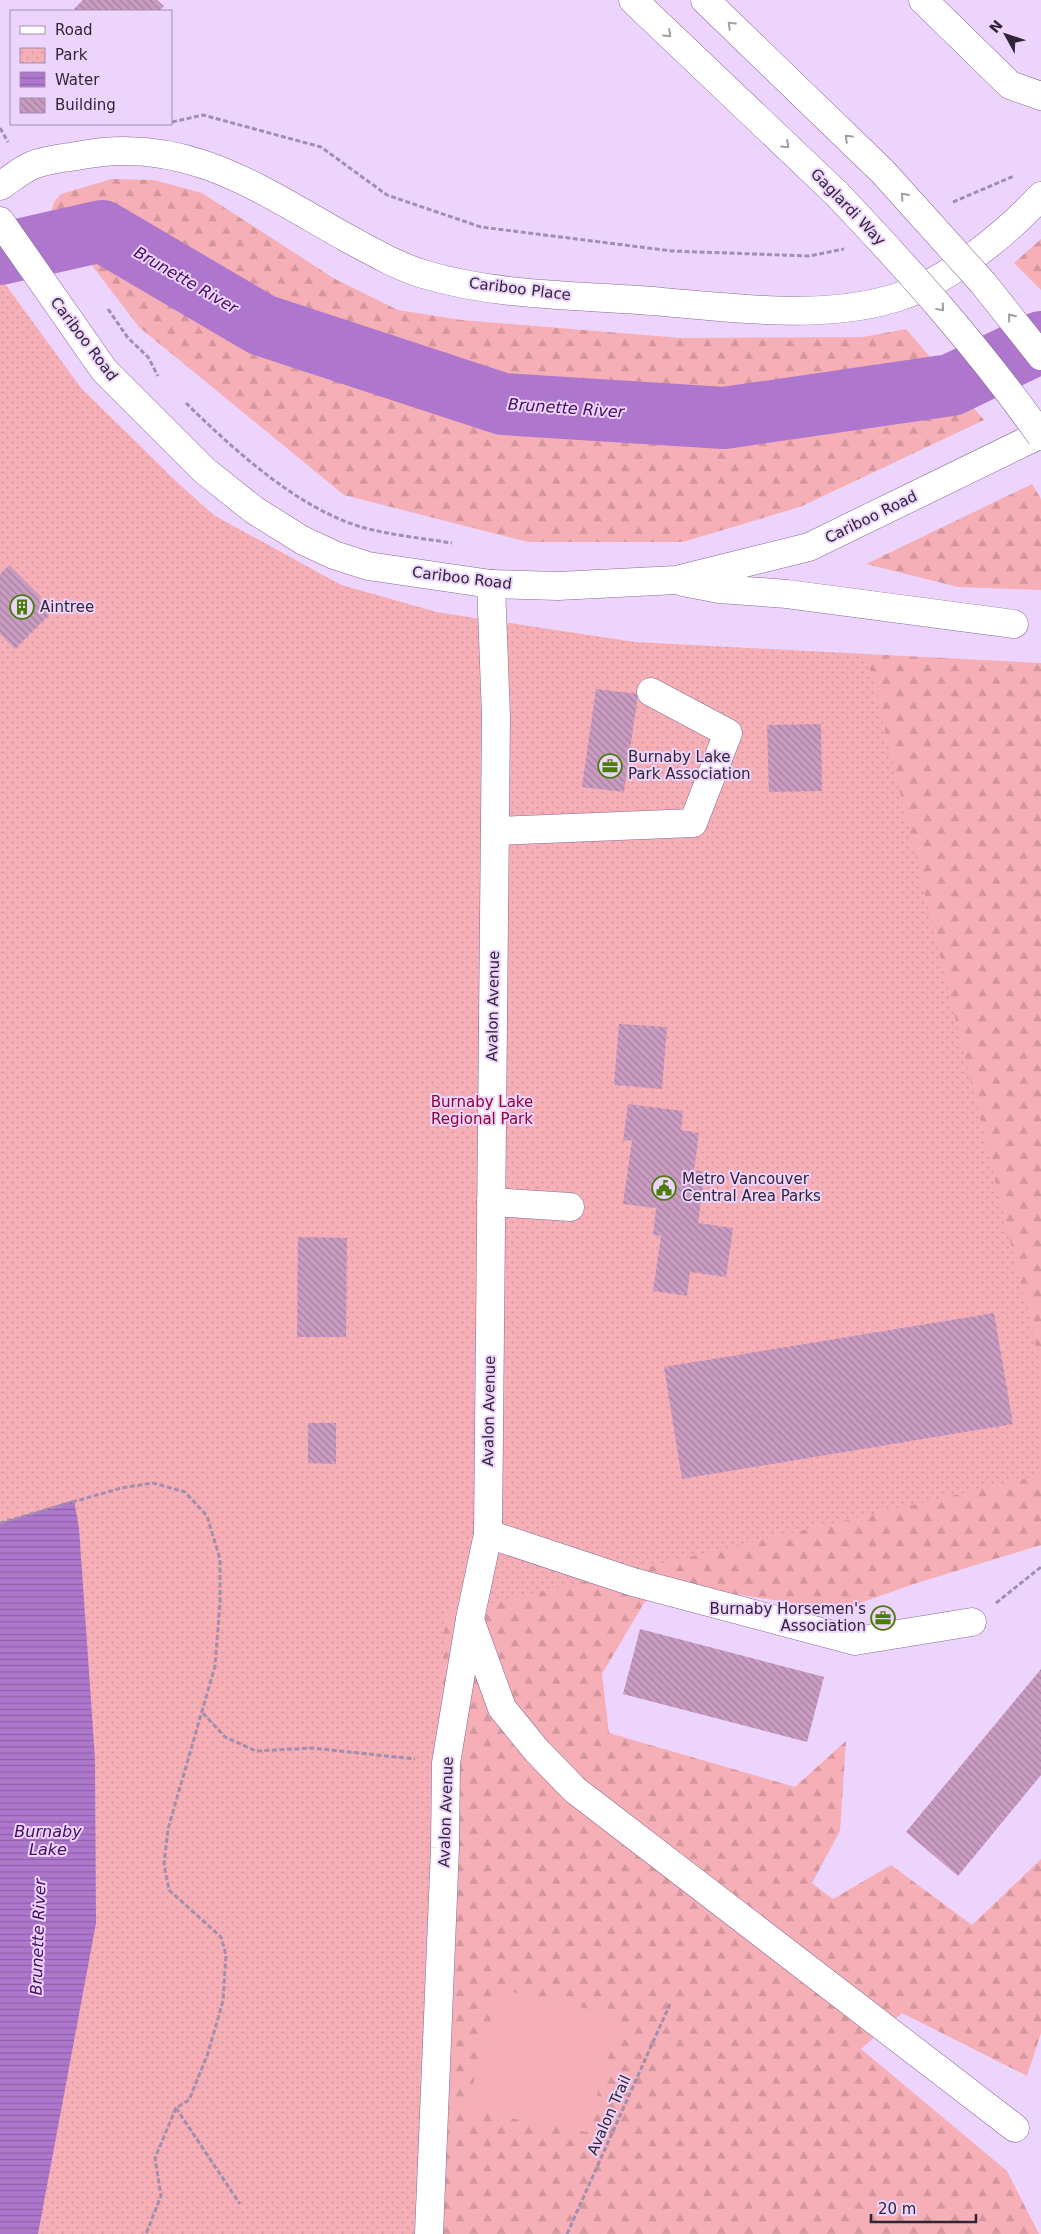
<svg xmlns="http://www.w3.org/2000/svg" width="1041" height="2234" font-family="'DejaVu Sans',sans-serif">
<defs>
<pattern id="forest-firs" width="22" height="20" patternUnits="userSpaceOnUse" patternTransform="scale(1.25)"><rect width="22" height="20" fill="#f6afb6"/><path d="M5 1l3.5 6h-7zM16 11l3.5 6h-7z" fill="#d3969d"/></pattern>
<pattern id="park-dots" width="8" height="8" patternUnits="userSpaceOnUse" patternTransform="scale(1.25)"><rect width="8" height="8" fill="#f6afb6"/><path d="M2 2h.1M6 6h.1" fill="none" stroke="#d3969d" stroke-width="1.8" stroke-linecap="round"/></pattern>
<pattern id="water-rules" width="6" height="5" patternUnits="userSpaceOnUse" patternTransform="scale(1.25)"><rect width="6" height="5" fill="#ae77cd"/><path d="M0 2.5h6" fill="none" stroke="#8e61a7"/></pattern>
<pattern id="building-back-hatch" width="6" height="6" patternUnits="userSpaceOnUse" patternTransform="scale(1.25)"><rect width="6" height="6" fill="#ca9cc2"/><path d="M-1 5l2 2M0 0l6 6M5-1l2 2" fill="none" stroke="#a47f9e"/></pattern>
</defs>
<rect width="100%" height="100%" fill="#edd4fd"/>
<!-- forest -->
<g fill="url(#forest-firs)">
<path d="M112,179L154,180L202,193L335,279L398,310L461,320L681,338L863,337L906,329L984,420L800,507L683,542H528L344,495L139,327L51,212L54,202L61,194Z"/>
<path d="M1041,239V290L1014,263Z"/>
<path d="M1032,484L1041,499V590L958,587L866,564Z"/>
<path d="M215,516L341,585L436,612L813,868L866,654L1041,663V1545L917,1583L840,1610L668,1584L644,1603L602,1674L609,1733L795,1787L846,1741L840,1831L812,1883L833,1899L891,1865L972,1925L1041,1859V2033L1027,2076L902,2013L861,2049L1007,2171L1039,2234H389L0,653Z"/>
</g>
<!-- park -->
<path fill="url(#park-dots)" d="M0,277L81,388L179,484L215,516L341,585L436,612L635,642L866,654L1041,1367V1475L445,1614L416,2234H0Z"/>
<!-- pitch -->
<path fill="#f6afb6" d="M499,1989L620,2016L586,2132L466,2110Z"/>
<!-- water -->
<path fill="url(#water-rules)" d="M74,1500L79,1528L95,1759L96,1923L38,2234H0V1523Z"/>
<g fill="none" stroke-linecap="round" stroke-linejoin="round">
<!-- river -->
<path stroke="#ae77cd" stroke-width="62" d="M0,254L102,231L262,325L503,404L724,418L951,385L1041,342"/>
</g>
<!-- building -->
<g fill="url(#building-back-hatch)">
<path d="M83,0H157L164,6L159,11H76L74,9Z"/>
<path d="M9,565L41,597L39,601L51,613L15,649L0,634V574Z"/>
<path d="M596,689L638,694L624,792L582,787Z"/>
<path d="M821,724L822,791L769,792L767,725Z"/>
<path d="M619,1024L667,1027L662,1089L614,1085Z"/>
<path d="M628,1104L683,1111L681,1130L699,1133L694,1170L705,1172L698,1223L733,1228L726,1277L690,1272L687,1296L653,1291L661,1236L653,1235L656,1208L623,1204L632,1140L623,1141Z"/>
<path d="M298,1237L347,1238L346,1337H297Z"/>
<path d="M994,1313L1013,1424L682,1479L664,1367Z"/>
<path d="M308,1423H336V1464L308,1463Z"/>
<path d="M640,1629L824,1677L807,1742L623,1694Z"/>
<path d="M1041,1669V1775L958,1876L906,1832Z"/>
</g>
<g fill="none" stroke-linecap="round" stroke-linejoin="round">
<!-- minor casing -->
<g stroke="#856996" stroke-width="29">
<g id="minor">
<path d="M923,0L1010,85L1041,96"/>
<path d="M0,186C11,179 21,170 33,165C48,159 67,158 82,155C186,135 261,190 347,238C371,251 397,266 423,274C492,295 568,295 639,300C721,306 816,322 895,298C947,282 1005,235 1041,196"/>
<path d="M0,221L104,370L205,471L254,510L302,540L334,555L368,566L491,584L558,586L676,580L809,547L1041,434"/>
<path d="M683,582L719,589L787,594L1014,624"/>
<path d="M495,831L693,823L728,733L651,692"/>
<path d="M491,1202L570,1207"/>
<path d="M488,1534L633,1582L855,1641L972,1622"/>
<path d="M470,1620L502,1708L537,1751L575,1790L1015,2128"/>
<path d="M429,2234L445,1848L446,1763L470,1619L488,1534L496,716L491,584"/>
</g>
</g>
<!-- major casing -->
<g stroke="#856996" stroke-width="29">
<g id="major">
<path d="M633,0L837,194"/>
<path d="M705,0L883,172"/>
</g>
</g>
<!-- path -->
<g stroke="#a28eae" stroke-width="3" stroke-dasharray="5 2.5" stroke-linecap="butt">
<path d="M172,122L203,115L321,147L387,195L481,227L672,251L809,256L844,249"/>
<path d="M0,128L8,142"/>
<path d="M953,202L1014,176"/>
<path d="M108,309L128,338L148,357L158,376"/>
<path d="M186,403C232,448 295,506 358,526C388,535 421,538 452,543"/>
<path d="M0,1523L121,1488L153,1483L185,1492L207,1516L220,1559V1603L215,1666L168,1829L164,1864L169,1890L221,1937L226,1955L223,2001L207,2056L189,2100L176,2108L155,2158L161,2196L146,2234"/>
<path d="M996,1603L1041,1567"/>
<path d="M203,1713L225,1737L256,1751L312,1748L415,1759"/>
<path d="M176,2108L240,2204"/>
<path d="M567,2234L670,2004"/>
</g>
<!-- minor -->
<use href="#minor" stroke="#fff" stroke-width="28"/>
<!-- major -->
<use href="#major" stroke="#fff" stroke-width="28"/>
<!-- major-bridge casing -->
<g stroke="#856996" stroke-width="29" stroke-linecap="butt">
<g id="major-bridge">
<path d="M883,172L983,283L1041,356"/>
<path d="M837,194C910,271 980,349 1041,436"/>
</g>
</g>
<!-- major-bridge -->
<use href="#major-bridge" stroke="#fff" stroke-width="28"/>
</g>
<!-- one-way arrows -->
<defs><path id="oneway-chevron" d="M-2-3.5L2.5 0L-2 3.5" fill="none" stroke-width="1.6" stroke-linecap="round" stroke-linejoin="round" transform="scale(1.25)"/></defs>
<g stroke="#a29ca5">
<use href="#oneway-chevron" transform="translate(731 25) rotate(-136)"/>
<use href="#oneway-chevron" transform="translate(668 34) rotate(43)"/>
<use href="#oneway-chevron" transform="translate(848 138) rotate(-136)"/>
<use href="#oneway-chevron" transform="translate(786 145) rotate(43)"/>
<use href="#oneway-chevron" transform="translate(904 196) rotate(-132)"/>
<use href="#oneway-chevron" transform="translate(941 308) rotate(50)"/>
<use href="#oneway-chevron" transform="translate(1011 317) rotate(-129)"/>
</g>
<!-- icons -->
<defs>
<g id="building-ring" transform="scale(1.25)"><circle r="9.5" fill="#edd4fd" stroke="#4a7c09" stroke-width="1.5"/><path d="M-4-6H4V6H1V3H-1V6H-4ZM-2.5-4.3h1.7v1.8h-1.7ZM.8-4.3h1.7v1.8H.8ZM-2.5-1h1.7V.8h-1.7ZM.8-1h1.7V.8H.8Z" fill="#4a7c09"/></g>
<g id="office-ring" transform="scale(1.25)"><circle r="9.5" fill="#edd4fd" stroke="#4a7c09" stroke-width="1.5"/><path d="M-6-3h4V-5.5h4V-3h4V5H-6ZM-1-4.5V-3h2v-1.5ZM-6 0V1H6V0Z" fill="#4a7c09"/></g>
<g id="civic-ring" transform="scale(1.25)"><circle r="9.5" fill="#edd4fd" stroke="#4a7c09" stroke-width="1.5"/><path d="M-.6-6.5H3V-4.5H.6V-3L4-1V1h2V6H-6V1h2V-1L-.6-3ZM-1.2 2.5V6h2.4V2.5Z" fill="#4a7c09"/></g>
</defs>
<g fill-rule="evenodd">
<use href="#building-ring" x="22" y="607"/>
<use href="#office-ring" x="610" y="766"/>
<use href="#civic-ring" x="664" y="1188"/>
<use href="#office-ring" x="883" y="1618"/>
</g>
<g text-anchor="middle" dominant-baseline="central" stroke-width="4" stroke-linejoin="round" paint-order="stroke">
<!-- street labels -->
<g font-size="15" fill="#302437" stroke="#edd4fd">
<text transform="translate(848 207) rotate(46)">Gaglardi Way</text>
<text transform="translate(520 289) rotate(7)">Cariboo Place</text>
<text transform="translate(84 339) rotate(53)">Cariboo Road</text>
<text transform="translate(871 517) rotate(-26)">Cariboo Road</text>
<text transform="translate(462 578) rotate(7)">Cariboo Road</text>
<text transform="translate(493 1006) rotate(-89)">Avalon Avenue</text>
<text transform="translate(489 1411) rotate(-89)">Avalon Avenue</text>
<text transform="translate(446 1812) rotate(-88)">Avalon Avenue</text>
<text transform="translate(609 2115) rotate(-66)">Avalon Trail</text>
</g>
<!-- poi labels -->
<g font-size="15" fill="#302437" stroke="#edd4fd" text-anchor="start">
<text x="40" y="607">Aintree</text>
<text x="628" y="757">Burnaby Lake<tspan x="628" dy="17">Park Association</tspan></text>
<text x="682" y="1179">Metro Vancouver<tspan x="682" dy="17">Central Area Parks</tspan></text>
<text x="866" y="1609" text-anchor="end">Burnaby Horsemen's<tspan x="866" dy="17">Association</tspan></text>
</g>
<!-- park labels -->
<g font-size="15" fill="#920234" stroke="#edd4fd">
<text x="482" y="1102">Burnaby Lake<tspan x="482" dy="17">Regional Park</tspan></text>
</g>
<!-- water labels -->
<g font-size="16" font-style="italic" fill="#430b5b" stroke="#edd4fd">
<text transform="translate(186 280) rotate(30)">Brunette River</text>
<text transform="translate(566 408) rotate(4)">Brunette River</text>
<text x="48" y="1831">Burnaby<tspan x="48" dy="18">Lake</tspan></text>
<text transform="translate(38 1937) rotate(-88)">Brunette River</text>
</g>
</g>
<!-- legend -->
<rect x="10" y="10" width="162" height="115" fill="#edd4fd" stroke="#a18eae"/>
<rect x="20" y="26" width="25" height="8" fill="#ffffff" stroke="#a18eae"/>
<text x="55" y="35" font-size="15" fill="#302437">Road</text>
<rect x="20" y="48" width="25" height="15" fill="url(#park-dots)" stroke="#a18eae"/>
<text x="55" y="60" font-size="15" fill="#302437">Park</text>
<rect x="20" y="72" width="25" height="15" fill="url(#water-rules)" stroke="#a18eae"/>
<text x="55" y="85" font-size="15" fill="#302437">Water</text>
<rect x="20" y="98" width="25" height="15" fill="url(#building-back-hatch)" stroke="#a18eae"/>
<text x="55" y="110" font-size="15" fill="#302437">Building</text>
<!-- north arrow -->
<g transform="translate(1006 35) rotate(310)" stroke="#edd4fd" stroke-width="4" paint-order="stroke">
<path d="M0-4L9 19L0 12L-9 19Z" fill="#302437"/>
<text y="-8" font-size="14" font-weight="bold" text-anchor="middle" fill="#302437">N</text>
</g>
<!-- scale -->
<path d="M871 2214v8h105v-8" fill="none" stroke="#302437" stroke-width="2.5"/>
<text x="878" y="2214" font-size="15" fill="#302437" stroke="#edd4fd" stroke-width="4" paint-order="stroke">20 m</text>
</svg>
